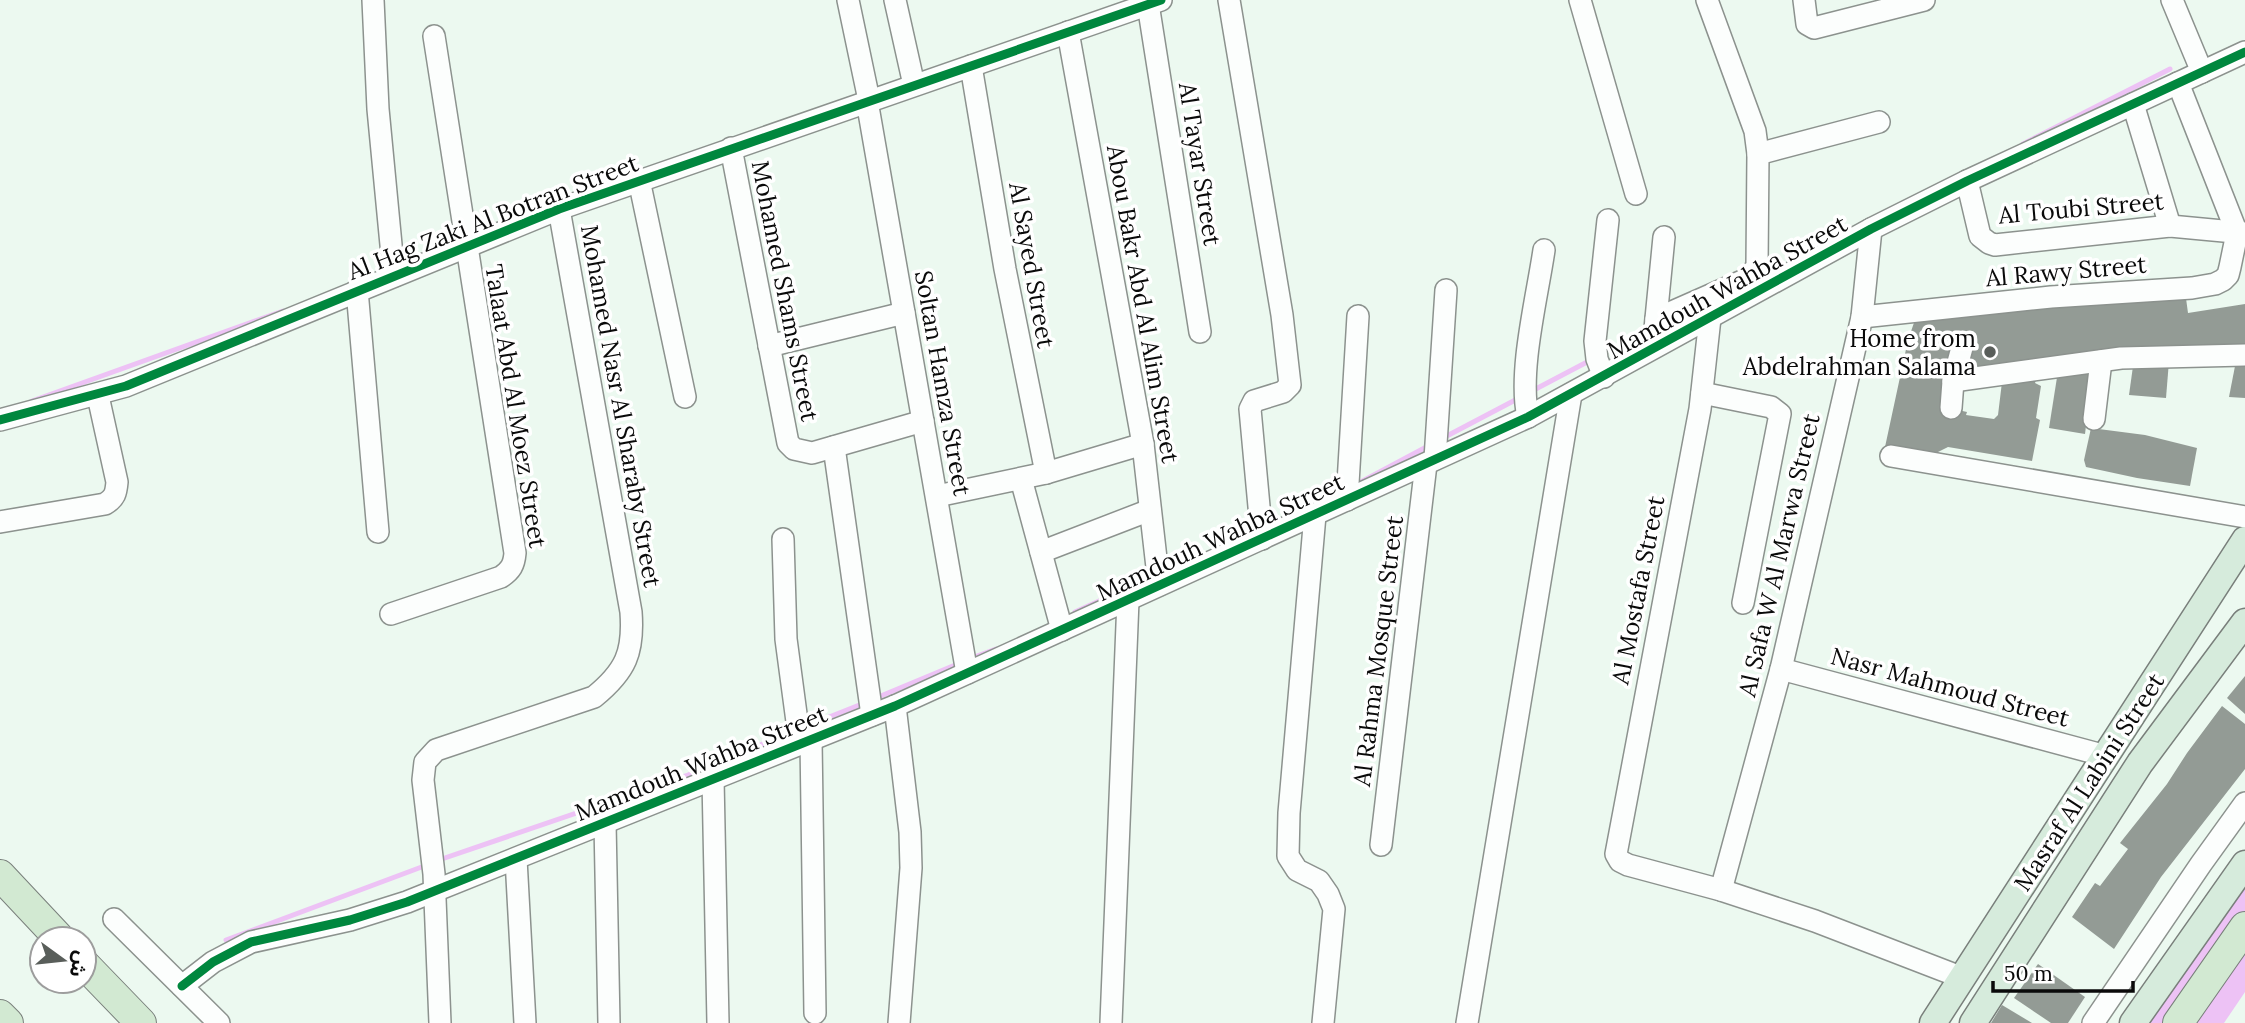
<svg xmlns="http://www.w3.org/2000/svg" width="2245" height="1023" font-family="Lora,'Noto Sans Arabic',serif">
<rect width="100%" height="100%" fill="#ecf9f0"/>
<!-- water -->
<path fill="#edc2f5" d="M2245,876V992L2224,1023H2136Z"/>
<g fill="none" stroke-linecap="round" stroke-linejoin="round">
<!-- stream -->
<g stroke="#edc2f5" stroke-width="5">
<path d="M2023,144L2170,69"/>
<path d="M1530,392L1589,361"/>
<path d="M32,401L283,311"/>
<path d="M1443,438L1521,397"/>
<path d="M1357,484L1432,444"/>
<path d="M1075,612L1152,577"/>
<path d="M969,659L996,649"/>
<path d="M876,698L960,663"/>
<path d="M804,727L867,702"/>
<path d="M436,861L688,775L792,732"/>
<path d="M226,940L427,865"/>
</g>
</g>
<!-- building -->
<g fill="#939b95">
<path d="M2185,291L2188,313L2245,304V350L1964,373L1958,410L1967,412L1966,415L1994,419L1998,415L2002,382L2037,377L2035,383L2041,386L2036,418L2040,420L2032,461L1948,447L1934,454L1885,447L1908,340L1916,317Z"/>
<path d="M2134,359L2169,361L2166,398L2129,395Z"/>
<path d="M2236,361H2245V398L2229,397Z"/>
<path d="M2093,366L2085,434L2049,428L2058,371Z"/>
<path d="M2091,428L2145,435L2197,448L2190,486L2137,478L2086,467L2084,460Z"/>
<path d="M2245,676V714L2227,698Z"/>
<path d="M2222,706L2245,724V769L2161,877L2114,949L2072,917L2095,883L2100,886L2128,849L2120,843L2167,784L2187,753Z"/>
<path d="M2038,964L2085,997L2068,1023H2051L2014,998Z"/>
<path d="M2002,1005L2032,1023H1991Z"/>
</g>
<g fill="none" stroke-linecap="round" stroke-linejoin="round">
<!-- minor casing -->
<g stroke="#8c928e" stroke-width="24">
<g id="minor">
<path d="M373,0L378,109L394,276"/>
<path d="M848,0L869,100"/>
<path d="M895,0L914,85"/>
<path d="M1229,0L1282,315L1290,385L1283,392L1254,401L1250,409L1262,539"/>
<path d="M1580,0L1636,194"/>
<path d="M1804,0L1807,24L1814,28L1924,0"/>
<path d="M2172,0L2202,72"/>
<path d="M1148,4L1200,332"/>
<path d="M1068,32L1143,444L1159,585"/>
<path d="M971,66L1005,269L1046,473"/>
<path d="M867,101L967,673"/>
<path d="M2133,104L2170,226"/>
<path d="M731,148L788,443L794,449L812,453L923,421"/>
<path d="M1758,154L1879,122"/>
<path d="M639,180L685,397"/>
<path d="M1967,181L1980,236L1989,243L1995,245L2170,226L2245,233"/>
<path d="M357,290L378,532"/>
<path d="M1862,317L2051,297L2192,288L2215,284L2223,280L2228,275L2230,267L2237,233L2178,83"/>
<path d="M1710,318L1700,409L1616,854L1620,861L1628,865L1721,890L1815,921L1963,978"/>
<path d="M1656,319L1749,278L1757,266L1758,154L1755,131L1707,0"/>
<path d="M1655,329L1664,237"/>
<path d="M769,346L904,313"/>
<path d="M1604,377L1597,359L1595,341L1608,220"/>
<path d="M1953,381L2121,358L2245,355"/>
<path d="M1702,393L1771,407L1780,414L1743,603"/>
<path d="M1951,408L1953,381L1963,344"/>
<path d="M1528,417C1518,372 1537,298 1544,250"/>
<path d="M2094,419L2101,361"/>
<path d="M0,420L126,386L559,209L1161,0"/>
<path d="M834,447L872,715"/>
<path d="M1891,456L2245,517"/>
<path d="M1435,459L1446,290"/>
<path d="M1021,479L1062,630"/>
<path d="M937,496L1046,473L1143,444"/>
<path d="M1347,500L1358,316"/>
<path d="M1315,515L1289,813L1288,856L1297,870L1319,881L1328,894L1334,909L1323,1023"/>
<path d="M0,522L105,504C115,498 116,493 117,482L98,396"/>
<path d="M783,539L786,639L800,744"/>
<path d="M1041,552L1150,510"/>
<path d="M391,614L501,577C511,570 514,565 515,553L434,36"/>
<path d="M1781,669L2106,756"/>
<path d="M895,706L910,832L911,868L899,1023"/>
<path d="M811,740L815,1013"/>
<path d="M713,779L718,1023"/>
<path d="M605,823L609,1023"/>
<path d="M1381,845L1426,464"/>
<path d="M516,859L525,1023"/>
<path d="M1721,890L1781,669L1862,317L1871,229"/>
<path d="M114,919L219,1023"/>
<path d="M182,986L213,962L251,942L350,920L407,902L895,706L1528,417L1871,229L1967,181L2245,52"/>
<path d="M440,1023L434,874L423,780L425,762L436,750L594,697C626,671 634,652 631,612L559,209"/>
<path d="M1111,1023L1128,600"/>
<path d="M1467,1023L1571,394"/>
<path d="M2093,1023L2201,864L2245,803"/>
</g>
</g>
<!-- major casing -->
<g stroke="#797f7b" stroke-width="29">
<g id="major">
<path d="M1933,1023L2245,540"/>
<path d="M1973,1023L2140,763L2245,622"/>
<path d="M2133,1023L2245,864"/>
</g>
</g>
<!-- highway casing -->
<g stroke="#797f7b" stroke-width="32">
<g id="highway">
<path d="M0,875L60,939"/>
<path d="M84,964L141,1023"/>
<path d="M0,1015L8,1023"/>
<path d="M2178,1023L2245,927"/>
</g>
</g>
<!-- minor -->
<use href="#minor" stroke="#fcfefd" stroke-width="21"/>
<!-- major -->
<use href="#major" stroke="#d6ebdc" stroke-width="26"/>
<!-- highway -->
<use href="#highway" stroke="#d2e9d2" stroke-width="30"/>
<!-- cycleway casing -->
<g stroke="#fff" stroke-width="13">
<g id="cycleway">
<path d="M0,420L126,386L559,209L1161,0"/>
<path d="M182,986L213,962L251,942L350,920L407,902L895,706L1528,417L1871,229L1967,181L2245,52"/>
</g>
</g>
<!-- cycleway -->
<use href="#cycleway" stroke="#00873e" stroke-width="9"/>
</g>
<!-- markers -->
<circle fill="#595e5a" stroke="#fff" stroke-width="2.5" cx="1990" cy="352" r="7"/>
<g text-anchor="middle" dominant-baseline="central" stroke-width="7" stroke-linejoin="round" paint-order="stroke">
<!-- street labels -->
<g font-size="24" fill="#0a0a0a" stroke="#fff">
<text transform="translate(1200 164) rotate(81)">Al Tayar Street</text>
<text transform="translate(2081 208) rotate(-5)">Al Toubi Street</text>
<text transform="translate(493 217) rotate(-21)">Al Hag Zaki Al Botran Street</text>
<text transform="translate(1032 265) rotate(80)">Al Sayed Street</text>
<text transform="translate(2066 271) rotate(-5)">Al Rawy Street</text>
<text transform="translate(1727 287) rotate(-29)">Mamdouh Wahba Street</text>
<text transform="translate(785 291) rotate(79)">Mohamed Shams Street</text>
<text transform="translate(1143 304) rotate(80)">Abou Bakr Abd Al Alim Street</text>
<text transform="translate(943 383) rotate(80)">Soltan Hamza Street</text>
<text transform="translate(516 406) rotate(81)">Talaat Abd Al Moez Street</text>
<text transform="translate(621 406) rotate(80)">Mohamed Nasr Al Sharaby Street</text>
<text transform="translate(1220 537) rotate(-25)">Mamdouh Wahba Street</text>
<text transform="translate(1779 555) rotate(-77)">Al Safa W Al Marwa Street</text>
<text transform="translate(1638 590) rotate(-79)">Al Mostafa Street</text>
<text transform="translate(1378 651) rotate(-83)">Al Rahma Mosque Street</text>
<text transform="translate(1950 687) rotate(15)">Nasr Mahmoud Street</text>
<text transform="translate(701 763) rotate(-22)">Mamdouh Wahba Street</text>
<text transform="translate(2089 782) rotate(-57)">Masraf Al Labini Street</text>
</g>
<!-- poi labels -->
<g font-size="24" fill="#0a0a0a" stroke="#fff" text-anchor="end">
<text x="1976" y="338">Home from<tspan x="1976" dy="28">Abdelrahman Salama</tspan></text>
</g>
</g>
<!-- north arrow -->
<g transform="translate(63 960) rotate(105)"><circle r="33" fill="#ffffff" stroke="#9d9d9d" stroke-width="2"/>
<path d="M0-5L12 26L0 18L-12 26Z" fill="#595e5a"/>
<text y="-10" font-size="19" font-weight="bold" text-anchor="middle" fill="#0a0a0a">ش</text>
</g>
<!-- scale -->
<path d="M1993 981v10h140v-10" fill="none" stroke="#0a0a0a" stroke-width="3.5"/>
<text x="2004" y="981" font-size="21" fill="#0a0a0a" stroke="#ffffff" stroke-width="5" paint-order="stroke">50 m</text>
</svg>
